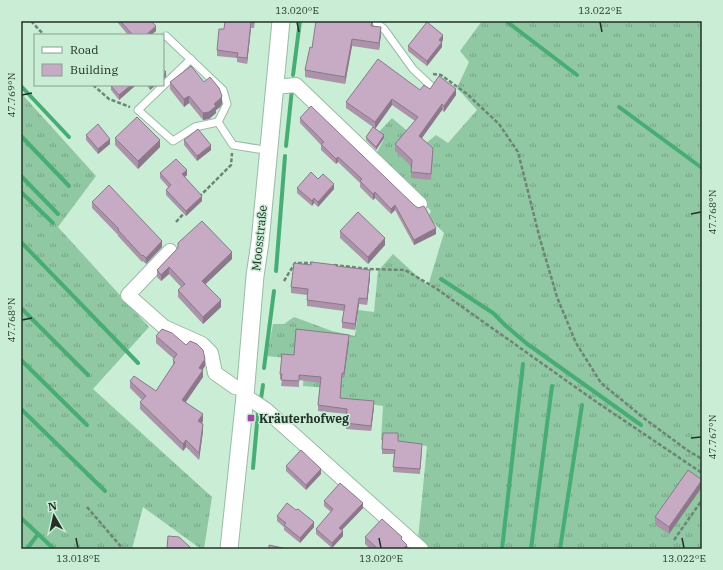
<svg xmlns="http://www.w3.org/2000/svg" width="723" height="570" font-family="'IBM Plex Serif',serif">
<defs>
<pattern id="grass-tufts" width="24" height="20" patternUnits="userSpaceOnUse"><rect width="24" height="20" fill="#90c8a3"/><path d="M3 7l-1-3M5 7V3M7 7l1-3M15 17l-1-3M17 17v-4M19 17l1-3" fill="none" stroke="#75a385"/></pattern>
</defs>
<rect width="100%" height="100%" fill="#caedd5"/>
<!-- grass -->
<g fill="url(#grass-tufts)">
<path d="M482,21H702V549H429L418,539L427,446L381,440L383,406L341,400V389L303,386L305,360L267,356L273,324H284L294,317L332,331L355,336L358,310L374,312L378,271L393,254L428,286L444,233L428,217L431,211L376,154L384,139L377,134L392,118L424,145L436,135L448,143L477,110L457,88L469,62L460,51Z"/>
<path d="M21,93L96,176L58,227L149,327L93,389L212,497L204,549H201L143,507L132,549H21Z"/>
</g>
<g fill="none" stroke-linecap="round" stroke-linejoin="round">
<!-- stream -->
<g stroke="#48ad74" stroke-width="4">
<path d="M506,21L577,75"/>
<path d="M293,75L300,21"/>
<path d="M21,86L69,137"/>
<path d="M619,107L702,168"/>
<path d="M21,136L69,186"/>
<path d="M286,146L292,89"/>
<path d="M21,176L58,214"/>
<path d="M21,192L53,223"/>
<path d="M21,242L138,363"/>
<path d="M276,271L285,156"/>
<path d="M441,279L493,313L506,326L526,343L641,425"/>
<path d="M21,308L88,375"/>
<path d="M21,360L87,425"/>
<path d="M264,368L274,291"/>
<path d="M261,399L263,385"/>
<path d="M21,409L105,491"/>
<path d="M253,468L258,412"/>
<path d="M21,518L54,549"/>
<path d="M27,549L38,534"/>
<path d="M502,549L523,364"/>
<path d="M531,549L552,386"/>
<path d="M560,549L582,405"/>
</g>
<!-- service casing -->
<g stroke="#9abba5" stroke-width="9">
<g id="service">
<path d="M374,21L384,29L413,69L430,85"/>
<path d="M166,36L223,90L227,104L218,122L233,145L258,149L268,150"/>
<path d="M191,59L138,110L173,141L195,127L218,122"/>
</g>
</g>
<!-- minor casing -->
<g stroke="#9abba5" stroke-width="16">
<g id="minor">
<path d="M274,87L296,85L420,204"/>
<path d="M170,251L128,295L164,327L202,344L211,353L215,373L235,387L246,389"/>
<path d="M245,396L265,409L421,549"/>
</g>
</g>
<!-- tertiary casing -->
<g stroke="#9abba5" stroke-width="19">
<path id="tertiary" d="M229,549L245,396L255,276L260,242L281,21"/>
</g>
<!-- path -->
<g stroke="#6e8575" stroke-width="2.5" stroke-dasharray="4 2" stroke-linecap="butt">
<path d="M31,21L44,35"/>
<path d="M433,74L441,75L467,94L499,124L518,152L540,239L557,297L576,343L601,383L645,419L687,450L702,459"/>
<path d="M93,85L109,99L130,107"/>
<path d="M199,197L231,165L232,153"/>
<path d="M176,222L185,212"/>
<path d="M334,265L369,269L405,270L437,289L595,401L702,473"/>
<path d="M284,281L295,263H313"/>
<path d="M87,507L123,549"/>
<path d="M674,540L702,500"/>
</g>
<!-- service -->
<use href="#service" stroke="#fff" stroke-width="7"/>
<!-- minor -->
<use href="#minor" stroke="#fff" stroke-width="14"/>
<!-- tertiary -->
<use href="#tertiary" stroke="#fff" stroke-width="17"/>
</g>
<!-- wall -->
<g fill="#ab93a9">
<path d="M118,21H151L156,31L151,35H128L118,23Z"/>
<path d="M255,21L254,28H251L247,64L237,62V58L217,56V50L224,29Z"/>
<path d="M373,21V26L381,34L379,50L352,46L345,84L305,77V70L312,48Z"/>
<path d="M443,40L442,42V47L427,66L408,51V46Z"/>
<path d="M170,82H204L222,104L220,107L216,110V113L209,119L203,120L189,103L184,107L170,89Z"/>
<path d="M136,85L119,100L111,90V86Z"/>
<path d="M147,85H156L150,90Z"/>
<path d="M430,89L456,95L444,112L442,110L422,138L433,155L431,180L411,178V166L395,151V144L415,121L392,105L375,129L384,138L376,150L366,140V137L373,127L346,108V102L420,90Z"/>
<path d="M300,118L436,234L414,245L395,210L391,214L375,198L373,200L360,187V183L338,162L336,164L321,150V145L300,123Z"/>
<path d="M86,135L110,144L98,154L86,140Z"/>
<path d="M115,138L160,147L138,169L115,145Z"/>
<path d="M184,140L211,150L197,161L184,145Z"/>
<path d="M160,173L187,175L185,177L202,201L186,216L166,195V190L168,187L160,178Z"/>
<path d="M318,179L334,189L318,207L314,203L312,206L297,193V188Z"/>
<path d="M92,202L162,247L146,264L143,261L142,262L118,236V235L92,208Z"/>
<path d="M340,231L385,245L368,264L340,238Z"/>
<path d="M176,250L232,259L206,284L221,307L203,324L178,297V290L181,287L169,274L161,281L157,277V270Z"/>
<path d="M311,265L336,266L370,276L367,305L359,304L355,330L342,328V322L344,311L307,306V295L291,293V287Z"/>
<path d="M156,336L205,366L202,370L203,377L186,402L203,421L202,423L203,431L199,460L186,447L183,451L140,409V402L142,400L130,388V381L156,391L173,366V360L174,359L156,343Z"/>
<path d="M349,341L344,378H342L340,398L374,407L371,431L346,429L347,414L318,411V405L320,383L299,380V387L281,386L282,379H280V374L294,355Z"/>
<path d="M398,441L422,449L420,474L393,472L394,454H382V449Z"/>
<path d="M286,466L321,474L306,490L286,471Z"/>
<path d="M702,487L669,534L655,525V517Z"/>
<path d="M324,501L363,508L342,530L343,536L332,548L316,534V529L331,512L324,506Z"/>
<path d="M277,516L314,527L300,543L284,530V527L277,521Z"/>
<path d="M365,537L402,541L407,549H370L365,544Z"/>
</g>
<!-- shaded-wall -->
<g fill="#8b788a">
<path d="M251,22V28L247,64V58Z"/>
<path d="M156,26V31L151,35H146Z"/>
<path d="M381,27V34L379,50V43Z"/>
<path d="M443,35V40L439,45V40Z"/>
<path d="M352,39V46L345,84V77Z"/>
<path d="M442,42V47L427,66V61Z"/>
<path d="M166,72V77L163,79V74Z"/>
<path d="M131,85H136L119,100V95Z"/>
<path d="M150,85H156L150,90Z"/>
<path d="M456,89V95L444,112V106Z"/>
<path d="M189,96V103L184,107V99Z"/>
<path d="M222,96V104L220,107L216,110V113L209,119L203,120V113L214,104Z"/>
<path d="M392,99V105L375,129V122Z"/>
<path d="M442,104V110L419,142V136Z"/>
<path d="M384,135V138L376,150V147Z"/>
<path d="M110,139V144L98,154V149Z"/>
<path d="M160,140V147L138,169V161Z"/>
<path d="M211,145V150L197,161V156Z"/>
<path d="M338,157V162L336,164V159Z"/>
<path d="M187,170V175L182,179V174Z"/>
<path d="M334,184V189L318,207V202Z"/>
<path d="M375,192V198L373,200V194Z"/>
<path d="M202,196V201L186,216V211Z"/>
<path d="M314,198V203L312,206V201Z"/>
<path d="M395,205V210L391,214V209Z"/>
<path d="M436,228V234L414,245V240Z"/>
<path d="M385,238V245L368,264V257Z"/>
<path d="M162,241V247L146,264V258Z"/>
<path d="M232,252V259L202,287V281Z"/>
<path d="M169,267V274L161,281V275Z"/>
<path d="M370,270V276L367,305V299Z"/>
<path d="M359,298V304L355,330V324Z"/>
<path d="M221,300V307L203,324V317Z"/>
<path d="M349,335V341L344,378V373Z"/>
<path d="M205,359V366L199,375V368Z"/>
<path d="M203,370V377L182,407V400Z"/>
<path d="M342,373V378L340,403V398Z"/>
<path d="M374,401V407L371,431V426Z"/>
<path d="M203,414V421L198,428V421Z"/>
<path d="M203,424V431L199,460V453Z"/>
<path d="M186,440V447L183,451V444Z"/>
<path d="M321,469V474L306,490V485Z"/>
<path d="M702,480V487L669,534V527Z"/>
<path d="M363,503V508L339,533V528Z"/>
<path d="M314,522V527L300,543V538Z"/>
<path d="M343,531V536L332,548V543Z"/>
<path d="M407,545V549H403Z"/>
</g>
<!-- building -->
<g fill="#c7abc5" stroke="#8b788a">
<path d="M120,21H151L156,26L146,35H133Z"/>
<path d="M225,21H254V23L251,22L247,58L237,57L238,53L217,50L219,29H224Z"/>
<path d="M316,21H372L371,26L381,27L379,43L352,39L345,77L305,70L310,47L312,48Z"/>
<path d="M427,22L443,35L439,40L442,42L427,61L408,46Z"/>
<path d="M378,59L420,90L424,85L430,89L439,76L456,89L444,106L442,104L419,136L433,148L431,174L411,172L412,160L395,144L418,117L392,99L375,122L346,102Z"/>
<path d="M191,66L204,82L210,77L219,88L222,96L220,99L214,104L216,106L209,112L203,113L189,96L184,99L170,82Z"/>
<path d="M163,69L166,72L163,74Z"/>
<path d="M112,85H131L119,95L111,86Z"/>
<path d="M311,106L414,205L418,208L424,206L436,228L414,240L395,205L391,209L375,192L373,194L360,181L362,179L338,157L336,159L321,144L324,142L300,118Z"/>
<path d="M137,117L160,140L138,161L115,138Z"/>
<path d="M98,124L110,139L98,149L86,135Z"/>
<path d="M373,127L384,135L376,147L366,137Z"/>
<path d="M198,129L211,145L197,156L184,140Z"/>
<path d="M176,159L187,170L182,174L202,196L186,211L166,190L171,185L160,173Z"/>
<path d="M311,172L318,179L323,174L334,184L318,202L314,198L312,201L297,188Z"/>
<path d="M109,185L162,241L146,258L143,255L142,256L118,230L119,229L92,202Z"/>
<path d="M358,212L385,238L368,257L340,231Z"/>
<path d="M202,221L232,252L202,281L221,300L203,317L178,290L185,284L169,267L161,275L157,270L176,250L178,247V243Z"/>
<path d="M311,262L336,265V266L370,270L367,299L359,298L355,324L342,322L345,305L307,300L308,289L291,287L294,263L311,265Z"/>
<path d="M162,329L172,333L186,345L190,341L197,344L203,350L205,359L199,368L203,370L182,400L203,414L198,421L203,424L199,453L186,440L183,444L140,402L146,396L130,381L134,376L156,391L175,362L173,360L177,354L156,336Z"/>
<path d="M296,329L349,335L344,373H342L340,398L374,401L371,426L346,423L347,409L318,405L321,377L299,375V381L281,380L282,374H280L282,354L294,355Z"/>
<path d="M383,433H398V441L422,444L420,469L393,467L395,450L382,449Z"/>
<path d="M301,450L321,469L306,485L286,466Z"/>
<path d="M688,470L702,480L669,527L655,517Z"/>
<path d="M340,483L363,503L339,528L343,531L332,543L316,529L333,509L324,501Z"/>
<path d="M287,503L296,510L298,509L314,522L300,538L284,525L286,523L277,516Z"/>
<path d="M382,519L402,537L401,539L407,545L403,549H378L365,537Z"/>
<path d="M168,536L179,537L190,547V549H167Z"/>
<path d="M269,545L287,549H269Z"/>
</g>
<!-- ticks -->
<path fill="none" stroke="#233027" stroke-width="1.5" d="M297,22L299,32M600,22L602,32M22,95L32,93M691,214L701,212M22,320L32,318M691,438L701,437M76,538L78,548M379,538L381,548M682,538L684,548"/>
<!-- markers -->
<rect fill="#a943a7" stroke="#caedd5" stroke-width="1.5" x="247" y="414" width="8" height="8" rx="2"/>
<g text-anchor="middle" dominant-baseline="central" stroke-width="3" stroke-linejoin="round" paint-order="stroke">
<!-- street labels -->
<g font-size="12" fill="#233027" stroke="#caedd5">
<text transform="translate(259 238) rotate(-84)">Moosstraße</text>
</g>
<!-- poi labels -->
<g font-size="12" font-weight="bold" fill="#233027" stroke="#caedd5" text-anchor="start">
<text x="259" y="418">Kräuterhofweg</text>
</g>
</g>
<!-- border -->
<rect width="723" height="570" fill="none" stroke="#caedd5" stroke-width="44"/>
<!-- legend -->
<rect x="34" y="34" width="130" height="52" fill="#caedd5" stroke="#87a18f"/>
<rect x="42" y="47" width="20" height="6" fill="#ffffff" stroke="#87a18f"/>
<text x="70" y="54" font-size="12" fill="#233027">Road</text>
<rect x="42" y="64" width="20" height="12" fill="#c7abc5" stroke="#87a18f"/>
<text x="70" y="74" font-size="12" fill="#233027">Building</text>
<!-- north arrow -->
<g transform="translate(54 516) rotate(351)" stroke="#caedd5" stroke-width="3" paint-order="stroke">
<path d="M0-3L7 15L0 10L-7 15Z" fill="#233027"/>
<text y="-6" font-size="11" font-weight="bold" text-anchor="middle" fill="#233027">N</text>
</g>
<rect x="22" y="22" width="679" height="526" fill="none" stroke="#233027" stroke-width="1.5"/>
<g font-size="10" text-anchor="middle" fill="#233027">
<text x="297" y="14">13.020°E</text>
<text x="600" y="14">13.022°E</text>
<text transform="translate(11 95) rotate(-90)" y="4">47.769°N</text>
<text transform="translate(712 212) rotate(-90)" y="4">47.768°N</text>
<text transform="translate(11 320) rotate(-90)" y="4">47.768°N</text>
<text transform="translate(712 437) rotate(-90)" y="4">47.767°N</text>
<text x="78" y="562">13.018°E</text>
<text x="381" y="562">13.020°E</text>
<text x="684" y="562">13.022°E</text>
</g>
</svg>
